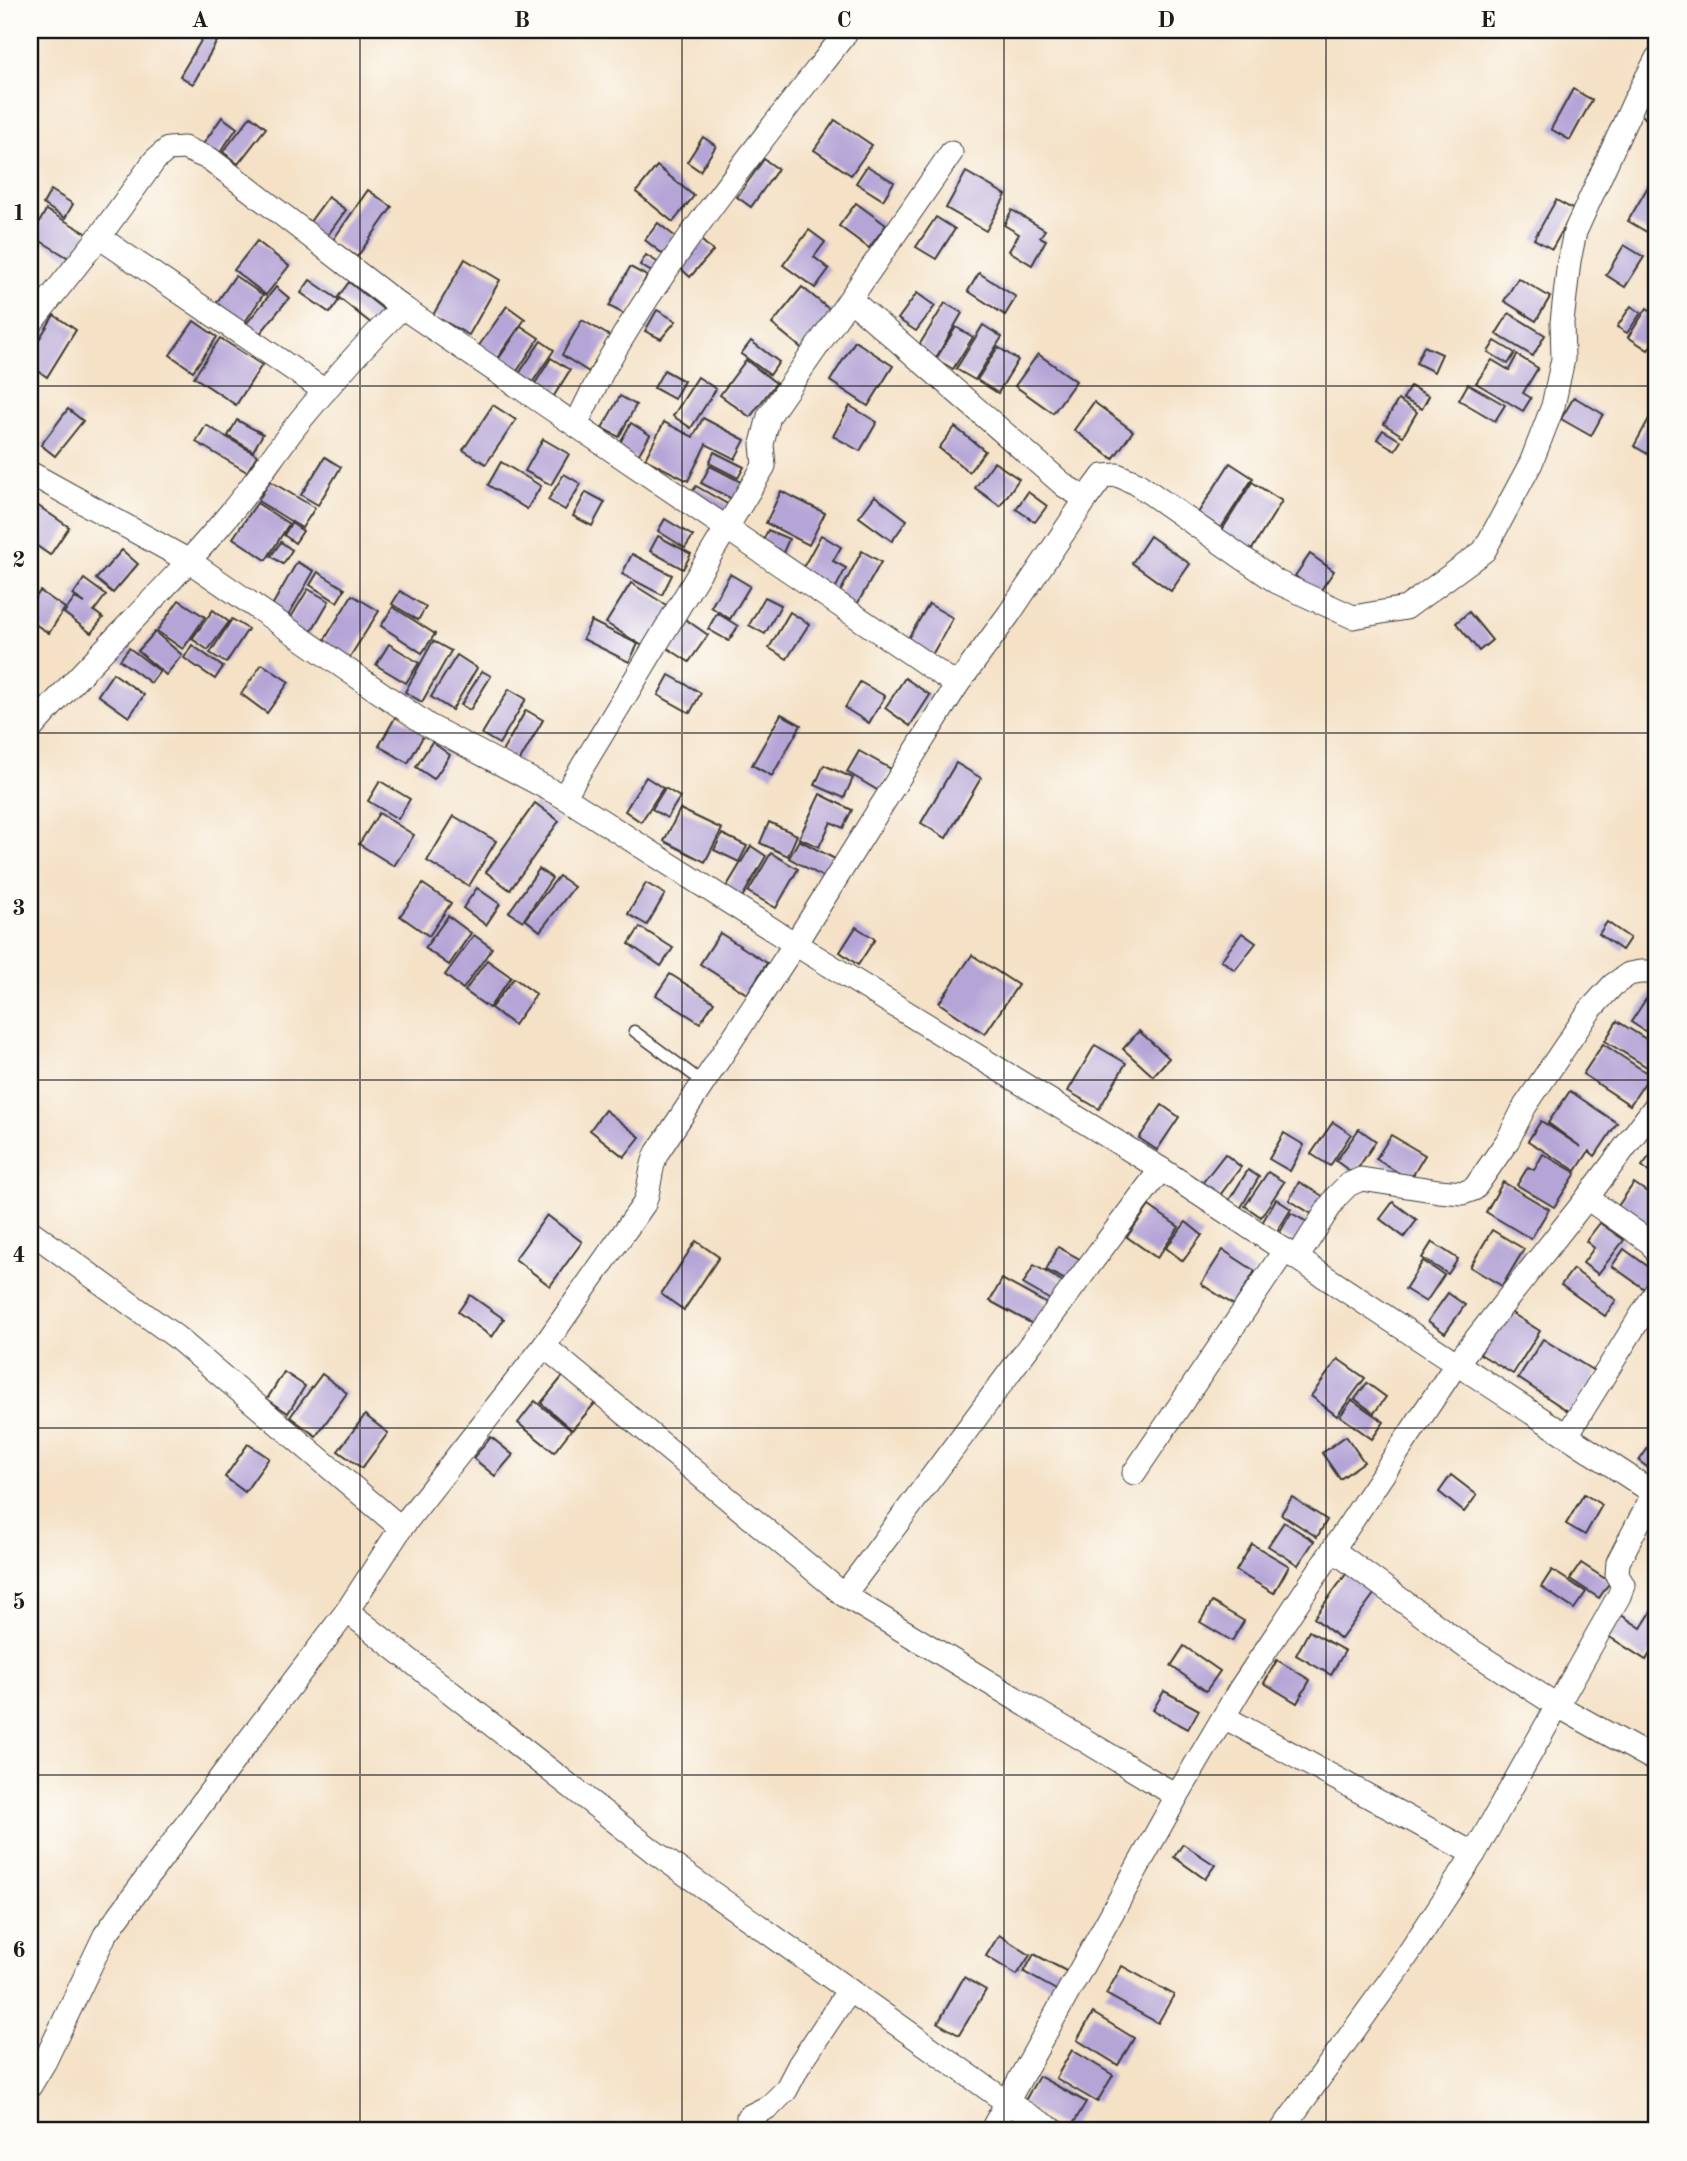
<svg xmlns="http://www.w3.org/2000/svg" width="1687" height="2161" font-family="'Old Standard TT',serif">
<rect width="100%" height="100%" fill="#fdfcf7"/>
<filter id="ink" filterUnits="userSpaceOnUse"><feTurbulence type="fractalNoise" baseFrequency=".0143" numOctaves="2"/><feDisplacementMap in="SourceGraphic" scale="14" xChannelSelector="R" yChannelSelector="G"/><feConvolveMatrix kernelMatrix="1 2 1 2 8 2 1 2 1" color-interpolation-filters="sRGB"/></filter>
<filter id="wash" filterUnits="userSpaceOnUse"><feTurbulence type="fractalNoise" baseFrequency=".00686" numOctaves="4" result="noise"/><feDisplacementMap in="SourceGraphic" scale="28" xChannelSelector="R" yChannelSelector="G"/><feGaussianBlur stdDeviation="1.57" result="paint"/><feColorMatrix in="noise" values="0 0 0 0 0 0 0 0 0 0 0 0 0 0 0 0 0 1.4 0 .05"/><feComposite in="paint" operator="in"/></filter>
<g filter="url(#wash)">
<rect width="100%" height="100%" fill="#f4e1c6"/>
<g id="blocks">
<!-- building -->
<g fill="#b5a5d7">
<path d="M205,34L217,41L193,84L180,76Z"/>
<path d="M1573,89L1592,100L1570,140L1551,129Z"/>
<path d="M1657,92V130L1638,111Z"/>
<path d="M251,116L266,128L238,164L223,152Z"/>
<path d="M222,117L237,128L214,161L199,150Z"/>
<path d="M835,120L872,145L851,175L814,150Z"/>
<path d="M703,137L716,146L700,171L687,162Z"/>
<path d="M764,159L778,169L751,207L737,197Z"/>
<path d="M657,166L694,196L673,222L636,192Z"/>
<path d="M867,166L894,182L883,200L856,183Z"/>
<path d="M966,172L1006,195L986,231L946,208Z"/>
<path d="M1649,185L1657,189V225L1652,235L1628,221Z"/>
<path d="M51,190L73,204L65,218L43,204Z"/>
<path d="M368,190L392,207L357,257L333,240Z"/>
<path d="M328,197L346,210L322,243L304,230Z"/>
<path d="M1556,200L1574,210L1552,249L1534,239Z"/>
<path d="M856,203L886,225L869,248L839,226Z"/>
<path d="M46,210L88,234L72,260L32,236Z"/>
<path d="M1012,210L1045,230L1040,237L1046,240L1032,265L1009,251L1019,234L1004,225Z"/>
<path d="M936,217L955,229L936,259L916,247Z"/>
<path d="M658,223L677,238L664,255L645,240Z"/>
<path d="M809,230L825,242L814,257L829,269L815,288L783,265Z"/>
<path d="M700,239L713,251L690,277L677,265Z"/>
<path d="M257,241L289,266L266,295L234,270Z"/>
<path d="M1624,245L1644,257L1625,287L1606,275Z"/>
<path d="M646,255L662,265L657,275L640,265Z"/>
<path d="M465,259L500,280L469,335L433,315Z"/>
<path d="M630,267L647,276L626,315L609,306Z"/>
<path d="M979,273L1016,297L1005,315L968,291Z"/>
<path d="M235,276L263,295L243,325L215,305Z"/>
<path d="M1518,278L1550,297L1536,321L1504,301Z"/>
<path d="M310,280L339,300L330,313L301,293Z"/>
<path d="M349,282L383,309L372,324L338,297Z"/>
<path d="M276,287L289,298L259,335L246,324Z"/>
<path d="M802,287L835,314L805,351L772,324Z"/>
<path d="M917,293L935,306L916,331L898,319Z"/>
<path d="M945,303L962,313L936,358L918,347Z"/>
<path d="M507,306L525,319L496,360L478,347Z"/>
<path d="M1631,306L1641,313L1627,333L1617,327Z"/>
<path d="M1647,308L1657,315V336L1648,350L1628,337Z"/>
<path d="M657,310L676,321L661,339L645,331Z"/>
<path d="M1509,313L1545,335L1533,356L1496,334Z"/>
<path d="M54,315L76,330L47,377L30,365V354Z"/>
<path d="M582,320L610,336L589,372L562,355Z"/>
<path d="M194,321L217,337L193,371L170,355Z"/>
<path d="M983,325L1002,337L975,380L956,369Z"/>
<path d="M521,326L539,338L513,377L495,364Z"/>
<path d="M956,327L973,337L953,369L936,359Z"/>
<path d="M220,338L262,365L236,405L194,377Z"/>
<path d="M541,341L554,350L532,383L518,375Z"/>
<path d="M751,341L779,362L770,375L741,354Z"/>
<path d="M855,341L893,366L868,406L830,381Z"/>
<path d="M1495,341L1515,353L1508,364L1488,352Z"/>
<path d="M1424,346L1442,354L1434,372L1416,363Z"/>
<path d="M998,347L1018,360L998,393L977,380Z"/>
<path d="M1038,354L1076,381L1053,413L1015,386Z"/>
<path d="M1517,355L1538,368L1523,393L1531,398L1523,411L1476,383L1492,360L1509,370Z"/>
<path d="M551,358L570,370L550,402L531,390Z"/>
<path d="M746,360L776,383L750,417L720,395Z"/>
<path d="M664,370L684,381L674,399L654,388Z"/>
<path d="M698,377L716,389L691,428L673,416Z"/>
<path d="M1468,384L1505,405L1495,421L1459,400Z"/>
<path d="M1410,386L1429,396L1422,409L1403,399Z"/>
<path d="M620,396L636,405L619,437L602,428Z"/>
<path d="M1574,397L1603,414L1591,436L1561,419Z"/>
<path d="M1398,400L1417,412L1403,436L1384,424Z"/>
<path d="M1094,402L1133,431L1113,459L1074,430Z"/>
<path d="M493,405L516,420L486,464L463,450Z"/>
<path d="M850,406L877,422L860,451L833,436Z"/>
<path d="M68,409L83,421L55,456L41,445Z"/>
<path d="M1651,415L1657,418V450L1653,457L1634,446Z"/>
<path d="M703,418L745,440L735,459L706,444L688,481L645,459L664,422L693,437Z"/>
<path d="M237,420L263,434L253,451L228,436Z"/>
<path d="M631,423L650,435L636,459L617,448Z"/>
<path d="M206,425L257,455L247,472L196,442Z"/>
<path d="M955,427L985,451L969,472L939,448Z"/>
<path d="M1383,430L1401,441L1395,450L1377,439Z"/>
<path d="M543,439L569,454L551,485L525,471Z"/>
<path d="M714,452L744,467L738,478L709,463Z"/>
<path d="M325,457L341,467L318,505L301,495Z"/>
<path d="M501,462L541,486L527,509L488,485Z"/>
<path d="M994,462L1019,479L1000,506L975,488Z"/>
<path d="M1230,463L1253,478L1221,528L1198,513Z"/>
<path d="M710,466L745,484L736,501L701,483Z"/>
<path d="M564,474L581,484L565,510L548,500Z"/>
<path d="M270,481L315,508L302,528L258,501Z"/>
<path d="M1252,482L1282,501L1249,554L1219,535Z"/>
<path d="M696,486L729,505L724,514L691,494Z"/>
<path d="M781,491L825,513L809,545L766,523Z"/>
<path d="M586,492L605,502L592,526L573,516Z"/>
<path d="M1028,492L1047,506L1035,522L1016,509Z"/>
<path d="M875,496L907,520L892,541L859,517Z"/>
<path d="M31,501L69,527L50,555L30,541Z"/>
<path d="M257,503L289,524L266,560L233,538Z"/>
<path d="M665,519L693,536L685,548L658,531Z"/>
<path d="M291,523L303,531L295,543L284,535Z"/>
<path d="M768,530L789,539L782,555L761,545Z"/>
<path d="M821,535L841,547L833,561L846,568L834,591L800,573Z"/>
<path d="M658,536L691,554L683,569L650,551Z"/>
<path d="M1150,536L1190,564L1171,591L1132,563Z"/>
<path d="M281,542L292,550L283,564L271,556Z"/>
<path d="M122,550L138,564L113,593L96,579Z"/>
<path d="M862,551L881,562L855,608L837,598Z"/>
<path d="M632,554L672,575L662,595L622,574Z"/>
<path d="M1310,554L1334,571L1319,593L1295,576Z"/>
<path d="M297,562L314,571L287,618L270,609Z"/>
<path d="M318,572L345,589L337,602L310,585Z"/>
<path d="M730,574L750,586L730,619L711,607Z"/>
<path d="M84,579L106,595L94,611L103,618L91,633L64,613L75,598L85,603L73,595Z"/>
<path d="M631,583L674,610L649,650L606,623Z"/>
<path d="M308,589L329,601L308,637L287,624Z"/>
<path d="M40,591L65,608L49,633L30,621V606Z"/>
<path d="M400,591L426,607L418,620L392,604Z"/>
<path d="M352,595L379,611L346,663L320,647Z"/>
<path d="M765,597L781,605L765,634L749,625Z"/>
<path d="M179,600L205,617L183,649L157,631Z"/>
<path d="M929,604L953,618L929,660L904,645Z"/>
<path d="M393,607L435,634L422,653L381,626Z"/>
<path d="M213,610L229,622L208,650L192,639Z"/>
<path d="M790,612L809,624L787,659L769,648Z"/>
<path d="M1469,612L1492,640L1479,651L1456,623Z"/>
<path d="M717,613L738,626L729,641L708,629Z"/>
<path d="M232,619L248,629L226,663L210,653Z"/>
<path d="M685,619L708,635L689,662L666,647Z"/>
<path d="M591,621L638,644L629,662L583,639Z"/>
<path d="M155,632L182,655L166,675L138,651Z"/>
<path d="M433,641L451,651L422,702L405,692Z"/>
<path d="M389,644L419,663L406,683L376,665Z"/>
<path d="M192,645L223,667L215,679L184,658Z"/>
<path d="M129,648L160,671L151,683L120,660Z"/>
<path d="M457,655L477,668L452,710L431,697Z"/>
<path d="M262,664L289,682L267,713L241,694Z"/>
<path d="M482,671L491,676L470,710L461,705Z"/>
<path d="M113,673L144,695L129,717L98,695Z"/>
<path d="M669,675L701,693L690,713L658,695Z"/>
<path d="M905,678L930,695L910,726L885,708Z"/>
<path d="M860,682L885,696L869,723L845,708Z"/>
<path d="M509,689L526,699L499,744L482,734Z"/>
<path d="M526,710L543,720L519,762L502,752Z"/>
<path d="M781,714L801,725L772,776L752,765Z"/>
<path d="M396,716L425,733L408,763L379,746Z"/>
<path d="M432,742L450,755L434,779L416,767Z"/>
<path d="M859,751L891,769L879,791L847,772Z"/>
<path d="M956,763L981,778L946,838L921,823Z"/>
<path d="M824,765L853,778L844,798L815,785Z"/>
<path d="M646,777L663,788L641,822L625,811Z"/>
<path d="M380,781L410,799L398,819L368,801Z"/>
<path d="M665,788L680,797L667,818L652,809Z"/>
<path d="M820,794L852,810L843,828L831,822L819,847L799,838Z"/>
<path d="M535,803L559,821L510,890L486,872Z"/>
<path d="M680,809L722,829L705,862L664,841Z"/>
<path d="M379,813L414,835L394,866L359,844Z"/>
<path d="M454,816L496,841L469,886L427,861Z"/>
<path d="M769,822L797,835L788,856L760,843Z"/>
<path d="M722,834L747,846L739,862L714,850Z"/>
<path d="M799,840L835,859L825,878L789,858Z"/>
<path d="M751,846L766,856L741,899L725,889Z"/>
<path d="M771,853L798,869L776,908L748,892Z"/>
<path d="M539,869L552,878L523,921L509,912Z"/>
<path d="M559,876L574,887L540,931L525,919Z"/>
<path d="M646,883L665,894L647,925L628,914Z"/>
<path d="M423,884L451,903L429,936L400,916Z"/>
<path d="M477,888L500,904L486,925L463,908Z"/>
<path d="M448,916L471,933L449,965L425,948Z"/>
<path d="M1607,922L1630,938L1622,950L1599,934Z"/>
<path d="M640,927L673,948L661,966L629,944Z"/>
<path d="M856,927L875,939L858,965L840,952Z"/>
<path d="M720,933L767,963L747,994L700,964Z"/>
<path d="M1242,933L1256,943L1235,970L1221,960Z"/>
<path d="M474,935L492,948L463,989L445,975Z"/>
<path d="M972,955L1018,985L985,1034L939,1003Z"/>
<path d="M487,960L511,977L489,1008L465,991Z"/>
<path d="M670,974L714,1002L700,1023L656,995Z"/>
<path d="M514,978L536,994L514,1025L491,1008Z"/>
<path d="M1650,993L1657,997V1039L1631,1022Z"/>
<path d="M1617,1021L1657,1046L1647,1067L1605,1041Z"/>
<path d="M1139,1031L1169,1058L1153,1076L1123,1049Z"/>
<path d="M1603,1044L1650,1075L1630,1105L1583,1074Z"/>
<path d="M1095,1045L1126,1063L1099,1109L1068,1091Z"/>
<path d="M1570,1091L1617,1123L1595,1156L1589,1151L1576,1171L1528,1141L1541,1121L1581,1147L1548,1123Z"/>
<path d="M1162,1105L1179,1117L1157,1150L1139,1138Z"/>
<path d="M605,1110L640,1137L624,1157L590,1130Z"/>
<path d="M1333,1122L1351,1134L1330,1166L1311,1154Z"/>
<path d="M1359,1129L1376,1141L1354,1174L1336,1161Z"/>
<path d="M1284,1133L1304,1145L1290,1171L1269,1159Z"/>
<path d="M1391,1135L1425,1155L1410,1180L1376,1159Z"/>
<path d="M1655,1149L1657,1151V1179L1642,1166Z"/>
<path d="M1225,1154L1241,1167L1217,1199L1200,1186Z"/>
<path d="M1543,1154L1576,1173L1554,1207L1517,1185L1528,1167L1534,1170Z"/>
<path d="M1248,1170L1259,1177L1240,1209L1228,1202Z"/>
<path d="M1268,1172L1284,1182L1261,1217L1245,1206Z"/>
<path d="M1299,1182L1326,1198L1315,1216L1289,1200Z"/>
<path d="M1503,1182L1549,1209L1531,1239L1486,1212Z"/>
<path d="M1634,1183L1657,1199V1228L1655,1232L1618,1206Z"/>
<path d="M1276,1199L1291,1209L1277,1232L1262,1223Z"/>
<path d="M1393,1202L1417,1220L1404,1237L1380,1219Z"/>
<path d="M1149,1206L1179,1227L1157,1258L1127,1237Z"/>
<path d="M1291,1213L1307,1222L1296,1243L1279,1234Z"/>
<path d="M547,1215L582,1242L550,1286L515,1259Z"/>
<path d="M1186,1222L1202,1235L1183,1261L1166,1248Z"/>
<path d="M1600,1223L1624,1240L1598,1274L1583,1263L1594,1248L1586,1241Z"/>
<path d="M1492,1230L1524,1249L1502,1286L1470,1267Z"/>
<path d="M696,1241L719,1257L684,1310L661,1294Z"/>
<path d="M1432,1242L1458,1259L1448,1274L1422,1258Z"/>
<path d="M1058,1247L1085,1262L1073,1284L1046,1270Z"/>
<path d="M1624,1249L1657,1273L1646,1290L1612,1266Z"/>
<path d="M1223,1250L1255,1271L1234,1305L1201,1284Z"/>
<path d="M1423,1261L1444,1275L1426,1302L1405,1289Z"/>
<path d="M1034,1265L1065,1283L1054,1302L1023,1284Z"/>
<path d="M1573,1269L1616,1300L1605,1316L1561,1285Z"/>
<path d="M1002,1279L1049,1305L1038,1327L990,1301Z"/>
<path d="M1448,1293L1465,1305L1445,1333L1428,1321Z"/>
<path d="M470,1295L504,1319L492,1337L458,1312Z"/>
<path d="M1507,1310L1540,1331L1513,1374L1480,1354Z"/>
<path d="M1543,1339L1597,1373L1571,1413L1518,1378Z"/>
<path d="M1338,1359L1365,1378L1337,1416L1311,1396Z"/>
<path d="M284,1372L305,1386L288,1413L267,1399Z"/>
<path d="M322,1374L347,1393L316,1436L290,1417Z"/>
<path d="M563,1376L595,1403L572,1430L541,1403Z"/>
<path d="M1367,1383L1386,1397L1374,1413L1355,1399Z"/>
<path d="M1352,1400L1384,1422L1372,1439L1340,1416Z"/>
<path d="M535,1401L571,1430L554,1452L518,1423Z"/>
<path d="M365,1415L388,1433L362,1468L338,1451Z"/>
<path d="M1657,1435V1474L1639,1461Z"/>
<path d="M1346,1436L1364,1462L1340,1479L1322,1453Z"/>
<path d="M491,1437L513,1455L495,1476L473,1458Z"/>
<path d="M248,1444L269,1458L245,1492L225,1477Z"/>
<path d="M1451,1475L1477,1495L1464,1512L1439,1492Z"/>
<path d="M1584,1494L1602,1505L1585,1535L1566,1524Z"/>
<path d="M1292,1497L1327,1520L1317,1537L1281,1514Z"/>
<path d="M1284,1522L1314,1541L1298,1565L1268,1546Z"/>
<path d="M1252,1544L1289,1566L1274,1593L1236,1571Z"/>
<path d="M1581,1563L1610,1582L1599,1598L1570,1579Z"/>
<path d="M1349,1570L1377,1590L1341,1639L1314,1618Z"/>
<path d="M1552,1570L1586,1592L1574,1609L1541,1587Z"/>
<path d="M1212,1602L1244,1621L1232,1641L1200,1622Z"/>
<path d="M1653,1609L1657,1612V1642L1646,1660L1608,1636L1621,1615L1641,1628Z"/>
<path d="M1309,1631L1345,1651L1331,1675L1296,1655Z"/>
<path d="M1184,1646L1220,1671L1206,1691L1171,1666Z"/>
<path d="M1277,1660L1310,1680L1297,1703L1264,1683Z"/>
<path d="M1164,1691L1199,1710L1188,1729L1153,1710Z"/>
<path d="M1183,1844L1215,1865L1205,1879L1174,1857Z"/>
<path d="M999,1935L1030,1955L1017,1975L986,1956Z"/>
<path d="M1034,1954L1068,1972L1058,1991L1024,1972Z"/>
<path d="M1122,1966L1174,1995L1158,2023L1106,1994Z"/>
<path d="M964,1977L986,1990L959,2035L938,2023Z"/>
<path d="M1093,2013L1134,2038L1118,2065L1077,2040Z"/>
<path d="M1072,2050L1113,2075L1097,2102L1056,2078Z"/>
<path d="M1039,2076L1086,2102L1069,2131L1023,2104Z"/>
</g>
</g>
</g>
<g filter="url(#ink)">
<use href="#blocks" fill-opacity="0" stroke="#3c3a36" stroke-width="2"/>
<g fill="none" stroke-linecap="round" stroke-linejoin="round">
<!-- service casing -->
<g stroke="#3c3a36" stroke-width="13">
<path id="service" d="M634,1031L704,1083"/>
</g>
<!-- minor casing -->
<g stroke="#3c3a36" stroke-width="25">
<g id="minor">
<path d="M99,237L325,391"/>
<path d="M30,324L99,237L155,160L168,149L184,148L210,159L402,307"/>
<path d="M576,424C588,401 599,376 613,353C681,239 766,135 848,30"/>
<path d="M30,473L189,561L429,726L564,797L795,944L1161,1169L1657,1495"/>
<path d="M1086,499L1103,476L1117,475L1136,483L1277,582L1353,617L1406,608L1484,551L1531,463L1553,406L1563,359L1562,322L1569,261L1575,232L1635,100L1657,58"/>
<path d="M30,730C95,655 169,588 232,511C257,481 278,448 302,418C334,379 367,342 402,307L957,685"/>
<path d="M564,797L764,466L762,444L769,416L951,153"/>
<path d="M1587,1198L1651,1243L1657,1253"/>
<path d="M30,1231L176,1337L401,1528"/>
<path d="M1297,1258L1336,1197L1348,1185L1361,1179L1439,1191L1463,1193L1474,1189L1508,1140L1525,1106L1590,1010L1613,985L1629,974L1640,972H1651L1657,976"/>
<path d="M544,1346L844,1595L1177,1796"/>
<path d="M1567,1435L1657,1290"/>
<path d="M1134,1473L1285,1250"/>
<path d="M1333,1550L1466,1647L1558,1706L1657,1761"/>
<path d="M844,1595L1161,1169"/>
<path d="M347,1611L653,1851L1008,2103L1055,2131"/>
<path d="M1224,1717L1474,1854"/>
<path d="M30,2086L45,2061L105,1935L224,1773L347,1611L401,1528L544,1346L644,1204C651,1187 649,1169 657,1153L795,944L957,685L1009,614L1086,499L1065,486L851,300"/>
<path d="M748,2117L770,2106L786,2090L799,2065L849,1990"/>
<path d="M991,2131L1177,1796L1240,1689L1457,1363L1587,1198L1657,1104"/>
<path d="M1281,2131L1399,1968L1474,1854L1619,1596L1623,1585L1617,1575L1618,1562L1654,1493"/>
</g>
</g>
<!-- service -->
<use href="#service" stroke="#fff" stroke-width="10"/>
<!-- minor -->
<use href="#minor" stroke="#fff" stroke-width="23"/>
</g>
</g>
<!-- grid -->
<path fill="none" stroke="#1c1c1c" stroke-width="2" stroke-opacity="0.55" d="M360,30V2131M682,30V2131M1004,30V2131M1326,30V2131M30,386H1657M30,733H1657M30,1080H1657M30,1428H1657M30,1775H1657"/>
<!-- margin -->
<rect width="1687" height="2161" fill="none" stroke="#fdfcf7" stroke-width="77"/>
<rect x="38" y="38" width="1610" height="2084" fill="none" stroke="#1c1c1c" stroke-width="2.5"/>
<g font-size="23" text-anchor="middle" font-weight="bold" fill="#1c1c1c">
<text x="200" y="27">A</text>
<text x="522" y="27">B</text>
<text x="844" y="27">C</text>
<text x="1166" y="27">D</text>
<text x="1488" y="27">E</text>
<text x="19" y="220">1</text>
<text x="19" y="567">2</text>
<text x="19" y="915">3</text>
<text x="19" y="1262">4</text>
<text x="19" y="1609">5</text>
<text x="19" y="1957">6</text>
</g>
</svg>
